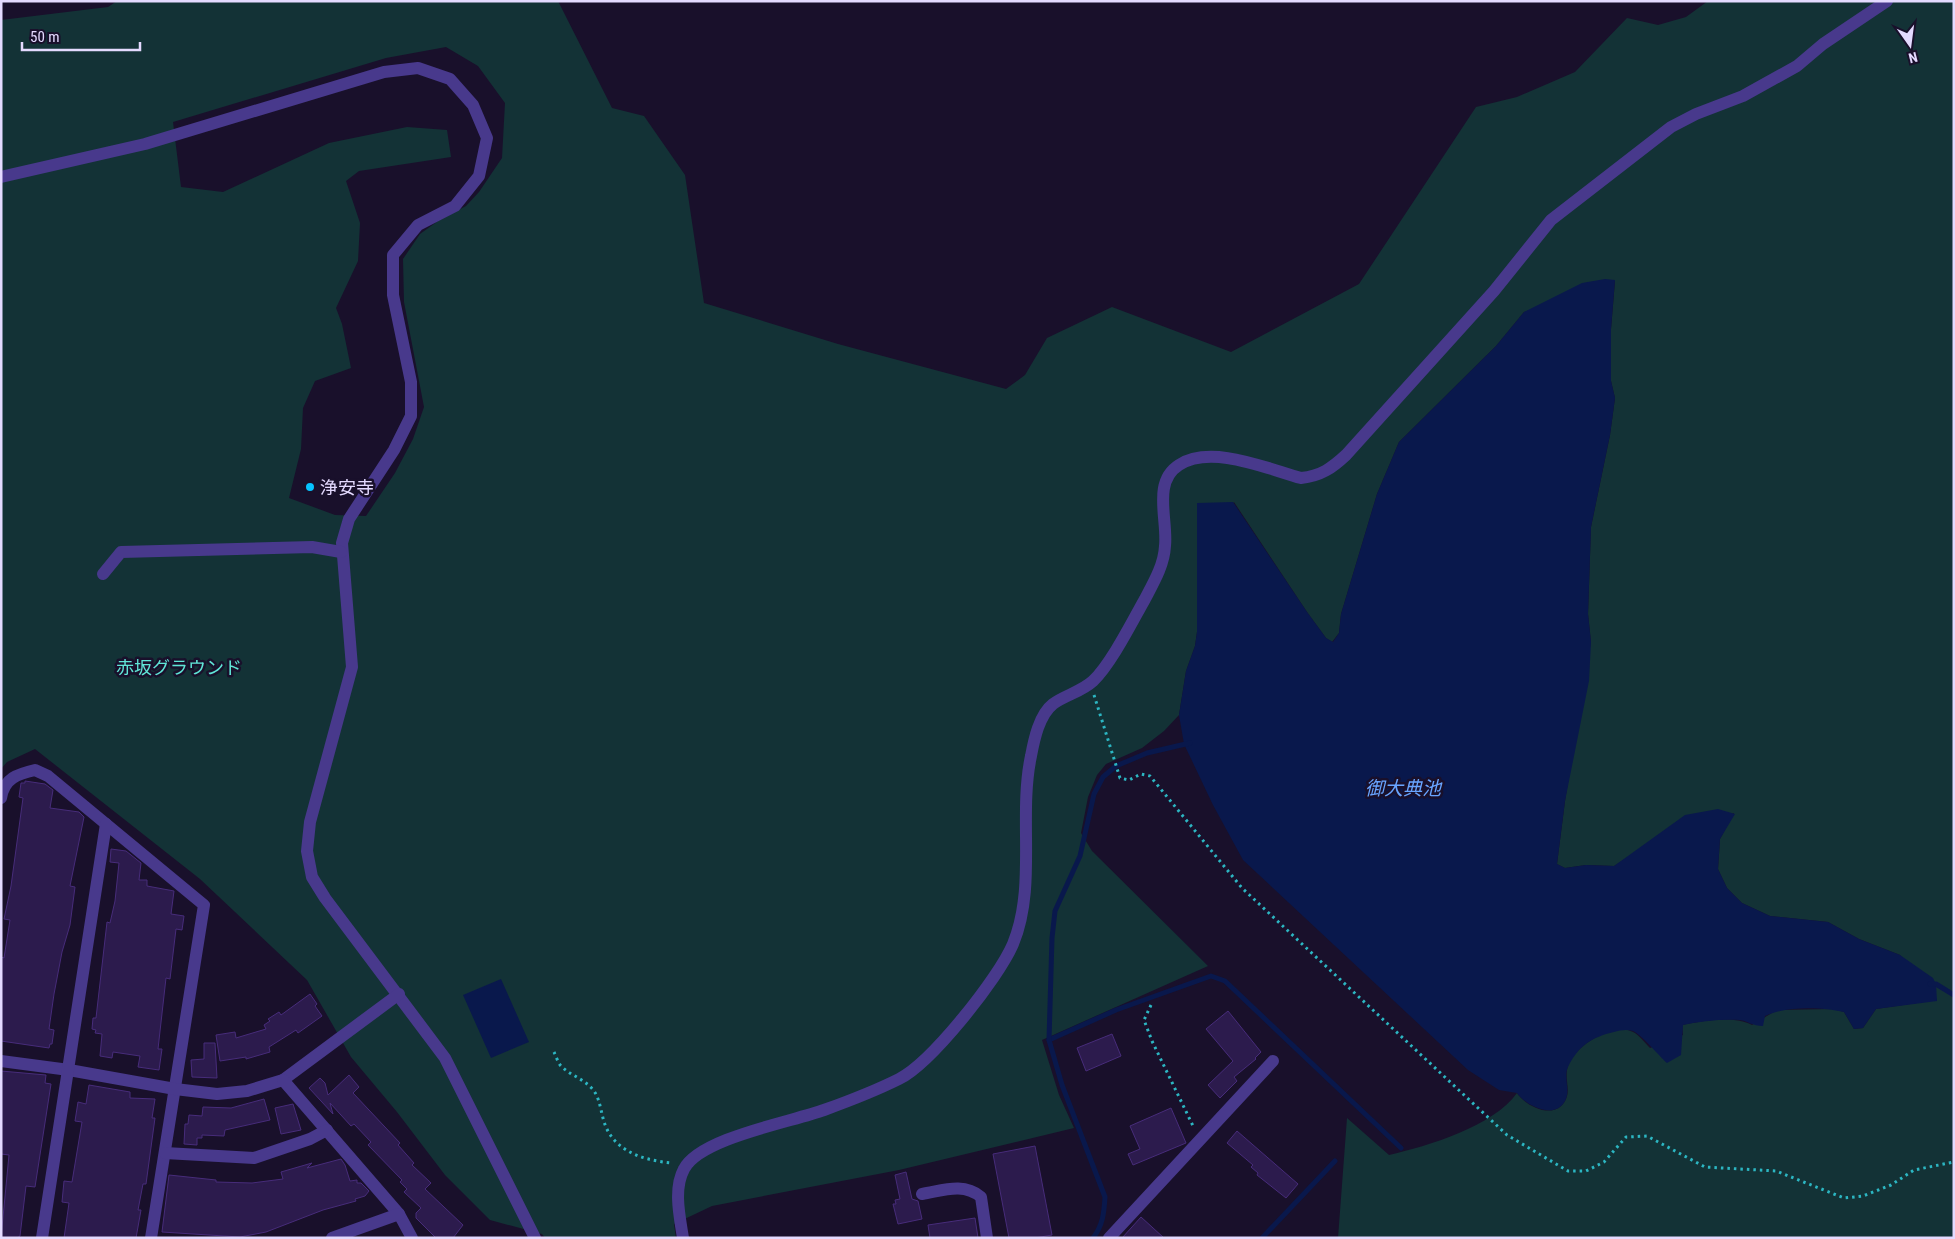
<svg xmlns="http://www.w3.org/2000/svg" width="1955" height="1239" font-family="'Roboto Condensed','Noto Sans JP',sans-serif">
<rect width="100%" height="100%" fill="#19102b"/>
<!-- green -->
<path fill="#133236" fill-rule="evenodd" d="M117,1H558L612,108L644,116L685,175L704,303L838,344L1006,389L1025,375L1047,338L1112,307L1231,352L1359,284L1476,107L1517,97L1575,72L1627,18L1658,25L1686,17L1708,1H1954V1238H1338L1347,1118L1389,1155C1428,1146 1494,1126 1517,1093C1526,1107 1555,1120 1565,1101C1571,1091 1565,1081 1567,1070C1570,1048 1613,1021 1633,1032C1639,1035 1645,1043 1650,1048L1683,1035L1682,1025C1703,1021 1733,1015 1752,1025L1777,1010L1833,1009L1844,1012L1854,1029L1863,1028L1876,1009L1937,1000L1900,955L1859,939L1828,922L1770,916L1742,903L1727,888L1718,869L1720,839L1734,813L1635,853L1614,866L1586,865L1565,868L1557,864L1565,801L1591,642L1588,614L1591,527L1610,435L1615,398L1611,381V329L1615,281L1524,312L1496,346L1399,442L1377,494L1341,614L1339,633L1332,642L1326,638L1307,612L1234,502L1197,551V632L1195,646L1186,671L1179,715L1164,731L1142,748L1106,764L1097,775L1088,797L1081,833L1092,851L1208,966L1042,1040L1059,1095L1074,1128L899,1170L712,1206L674,1224L676,1238H545L542,1234L490,1220L445,1175L397,1112L351,1057L307,980L200,879L35,749L7,762L1,769V20L108,7ZM446,47L478,66L505,103L502,158L479,192L466,206L438,221L420,234L403,259L404,302L424,407L413,439L395,473L366,516L335,515L289,498L301,449L303,408L315,381L351,368L342,324L336,308L358,261L360,223L346,181L359,171L451,157L447,130L407,127L329,143L223,192L181,187L173,122L386,58Z"/>
<!-- water -->
<g fill="#09184c">
<path d="M1605,279L1615,280L1611,329V381L1615,398L1610,435L1591,527L1588,614L1591,642L1589,681L1565,801L1557,864L1565,868L1586,865L1614,866L1685,815L1718,809L1735,814L1720,839L1718,869L1727,888L1742,903L1770,916L1828,922L1859,939L1900,955L1933,978L1936,984L1937,1001L1876,1009L1863,1028L1854,1029L1844,1012C1821,1007 1786,1006 1765,1016L1763,1026C1753,1026 1747,1021 1740,1020C1721,1019 1701,1021 1683,1025L1681,1055L1667,1063C1658,1055 1643,1036 1633,1031C1627,1029 1620,1030 1614,1032C1592,1037 1578,1046 1568,1067C1563,1077 1571,1090 1565,1101C1555,1120 1526,1106 1517,1093L1499,1090L1468,1070L1243,860L1213,805L1184,744L1179,715L1186,671L1195,646L1197,632V503L1233,502L1307,612L1326,638L1333,642L1339,633L1341,614L1377,494L1399,442L1496,346L1524,312L1582,283Z"/>
<path d="M501,979L529,1042L491,1058L463,995Z"/>
</g>
<g fill="none" stroke-linecap="round" stroke-linejoin="round">
<!-- stream -->
<g stroke="#09184c" stroke-width="5">
<path d="M1930,984H1936L1954,995"/>
<path d="M1049,1040L1116,1010L1211,976L1225,981L1401,1148"/>
<path d="M1093,1238C1103,1225 1104,1213 1105,1197L1062,1085L1049,1040L1052,938L1055,911L1080,856L1094,794L1103,777L1116,766L1147,753L1190,743"/>
<path d="M1262,1238L1335,1161"/>
</g>
</g>
<!-- building -->
<g fill="#2c1b4d" stroke="#472c7a">
<path d="M25,781L45,784L53,790L50,808L79,812L84,817L70,886L75,887L70,925L62,952L54,994L49,1029L54,1030L52,1044H50L49,1048L1,1041V957L4,958L10,920L4,919L11,886L23,798L19,797L21,783H25Z"/>
<path d="M111,849L126,851L141,863L139,880H147V886L174,891L171,914L184,916L182,930L176,929L170,979L166,978L158,1049H162L159,1070L138,1067L140,1056L113,1052L112,1058L100,1056L102,1034L95,1033L96,1030L92,1029L93,1018H96L107,922L110,923L115,901L119,863L110,862Z"/>
<path d="M310,994L317,1004L315,1006L322,1016L298,1033L296,1030L269,1047L270,1052L246,1059V1057L220,1061L216,1035L235,1032L236,1038L266,1029L264,1025L270,1021L268,1019L279,1012L281,1015Z"/>
<path d="M1228,1011L1261,1052L1255,1058L1256,1059L1234,1077L1237,1081L1220,1098L1208,1085L1233,1061L1206,1029Z"/>
<path d="M1112,1034L1121,1056L1086,1071L1077,1048Z"/>
<path d="M204,1043H215L217,1078L192,1077L191,1060L204,1059Z"/>
<path d="M1,1071L46,1075L45,1083L51,1084L35,1187L26,1186L20,1236L17,1238H1L9,1155L1,1154Z"/>
<path d="M349,1075L359,1087L353,1093L400,1143L398,1145L414,1163L412,1165L431,1183L425,1189L463,1225L453,1238H436L416,1218V1213L421,1208L404,1192L407,1189L400,1182L402,1180L368,1145L371,1142L354,1124L351,1126L330,1103L333,1114L309,1088L320,1078L325,1083L328,1095Z"/>
<path d="M89,1085L130,1092V1098L155,1099L152,1118H155L146,1184H143L138,1210H141L136,1238H64L69,1203L62,1202L64,1181L72,1182L82,1122L75,1121L78,1102L86,1104Z"/>
<path d="M264,1099L270,1120L225,1130L224,1136L202,1135V1138H197V1145L184,1144L185,1124H188L189,1115L202,1116L203,1107L231,1108Z"/>
<path d="M293,1104L301,1130L281,1134L275,1108Z"/>
<path d="M1171,1108L1186,1143L1133,1165L1128,1154L1140,1149L1130,1126Z"/>
<path d="M1237,1131L1298,1184L1286,1198L1257,1175L1258,1173L1251,1167L1253,1165L1227,1143Z"/>
<path d="M1035,1146L1052,1235L1035,1238H1009L993,1154Z"/>
<path d="M341,1159L345,1165L350,1181L357,1180V1183H361L369,1191L365,1196L355,1199L356,1201L323,1210L266,1232L240,1237L162,1232L169,1175L216,1180V1182L252,1183L283,1179L281,1172L312,1163L307,1168Z"/>
<path d="M906,1172L912,1199L918,1201L922,1219L898,1224L893,1204H896L895,1200L900,1199L895,1175Z"/>
<path d="M1141,1217L1164,1238H1122Z"/>
<path d="M975,1218L978,1238H930L928,1225Z"/>
</g>
<g fill="none" stroke-linecap="round" stroke-linejoin="round">
<!-- path -->
<g stroke="#2cb6c2" stroke-width="3" stroke-dasharray="2.5 4" stroke-linecap="butt">
<path d="M1094,695L1120,778L1129,780L1141,774L1150,776L1242,888L1507,1135L1568,1171H1586L1604,1162L1626,1137L1647,1136L1705,1167L1776,1171L1844,1198L1863,1196L1891,1185L1914,1170L1954,1162"/>
<path d="M1151,1005L1144,1020L1152,1041L1194,1128"/>
<path d="M554,1052C556,1056 558,1063 561,1066C571,1076 585,1079 594,1091C601,1101 601,1116 606,1127C617,1153 647,1161 673,1163"/>
</g>
<!-- minor -->
<g stroke="#48398c" stroke-width="12">
<path d="M1,177L145,144L384,72L418,68L450,79L473,105L487,138L479,176L455,206L418,225L393,255V295L411,382V416L394,450L349,519L342,543L352,667L310,822L307,851L312,877L325,898L445,1058L535,1238"/>
<path d="M103,574L121,552L312,547L341,552"/>
<path d="M1,798C4,778 18,774 35,770L48,776L204,905L151,1238"/>
<path d="M1,1061L69,1070L175,1089L217,1094L247,1091L283,1080L399,994"/>
<path d="M283,1080L399,1214L412,1238"/>
<path d="M165,1153L254,1158L310,1139L327,1130"/>
<path d="M922,1194C942,1191 963,1182 981,1197L987,1238"/>
<path d="M42,1238L106,824"/>
<path d="M332,1238L399,1214"/>
<path d="M683,1238C680,1218 673,1189 684,1169C700,1138 791,1122 824,1110C849,1101 875,1091 899,1079C931,1063 998,979 1013,944C1037,886 1018,817 1031,756C1034,740 1039,715 1053,704C1065,695 1081,692 1093,681C1111,664 1132,622 1145,599C1154,582 1164,565 1165,546C1168,520 1152,482 1179,465C1211,444 1268,469 1301,478C1321,476 1332,468 1346,455L1494,291L1551,220L1671,127L1696,114L1743,96L1797,66L1823,44L1887,1"/>
<path d="M1109,1238L1273,1061"/>
</g>
</g>
<!-- markers -->
<circle fill="#06c3ff" stroke="#19102b" stroke-width="2" cx="310" cy="487" r="5"/>
<g text-anchor="middle" dominant-baseline="central" stroke-width="5" stroke-linejoin="round" paint-order="stroke">
<!-- poi labels -->
<g font-size="18" fill="#e4daff" stroke="#19102b" text-anchor="start">
<text x="320" y="487">浄安寺</text>
</g>
<!-- park labels -->
<g font-size="18" fill="#60e5d7" stroke="#19102b">
<text x="179" y="667">赤坂グラウンド</text>
</g>
<!-- water labels -->
<g font-size="19" font-style="italic" fill="#68a4ff" stroke="#19102b">
<text x="1403" y="788">御大典池</text>
</g>
</g>
<!-- border -->
<rect width="1955" height="1239" fill="none" stroke="#e4daff" stroke-width="5"/>
<!-- north arrow -->
<g transform="translate(1910 45) rotate(166)" stroke="#19102b" stroke-width="4" paint-order="stroke">
<path d="M0-4L9 19L0 12L-9 19Z" fill="#e4daff"/>
<text y="-8" font-size="14" font-weight="bold" text-anchor="middle" fill="#e4daff">N</text>
</g>
<!-- scale -->
<path d="M22 42v8h118v-8" fill="none" stroke="#e4daff" stroke-width="2.5"/>
<text x="30" y="42" font-size="15" fill="#e4daff" stroke="#19102b" stroke-width="4" paint-order="stroke">50 m</text>
</svg>
